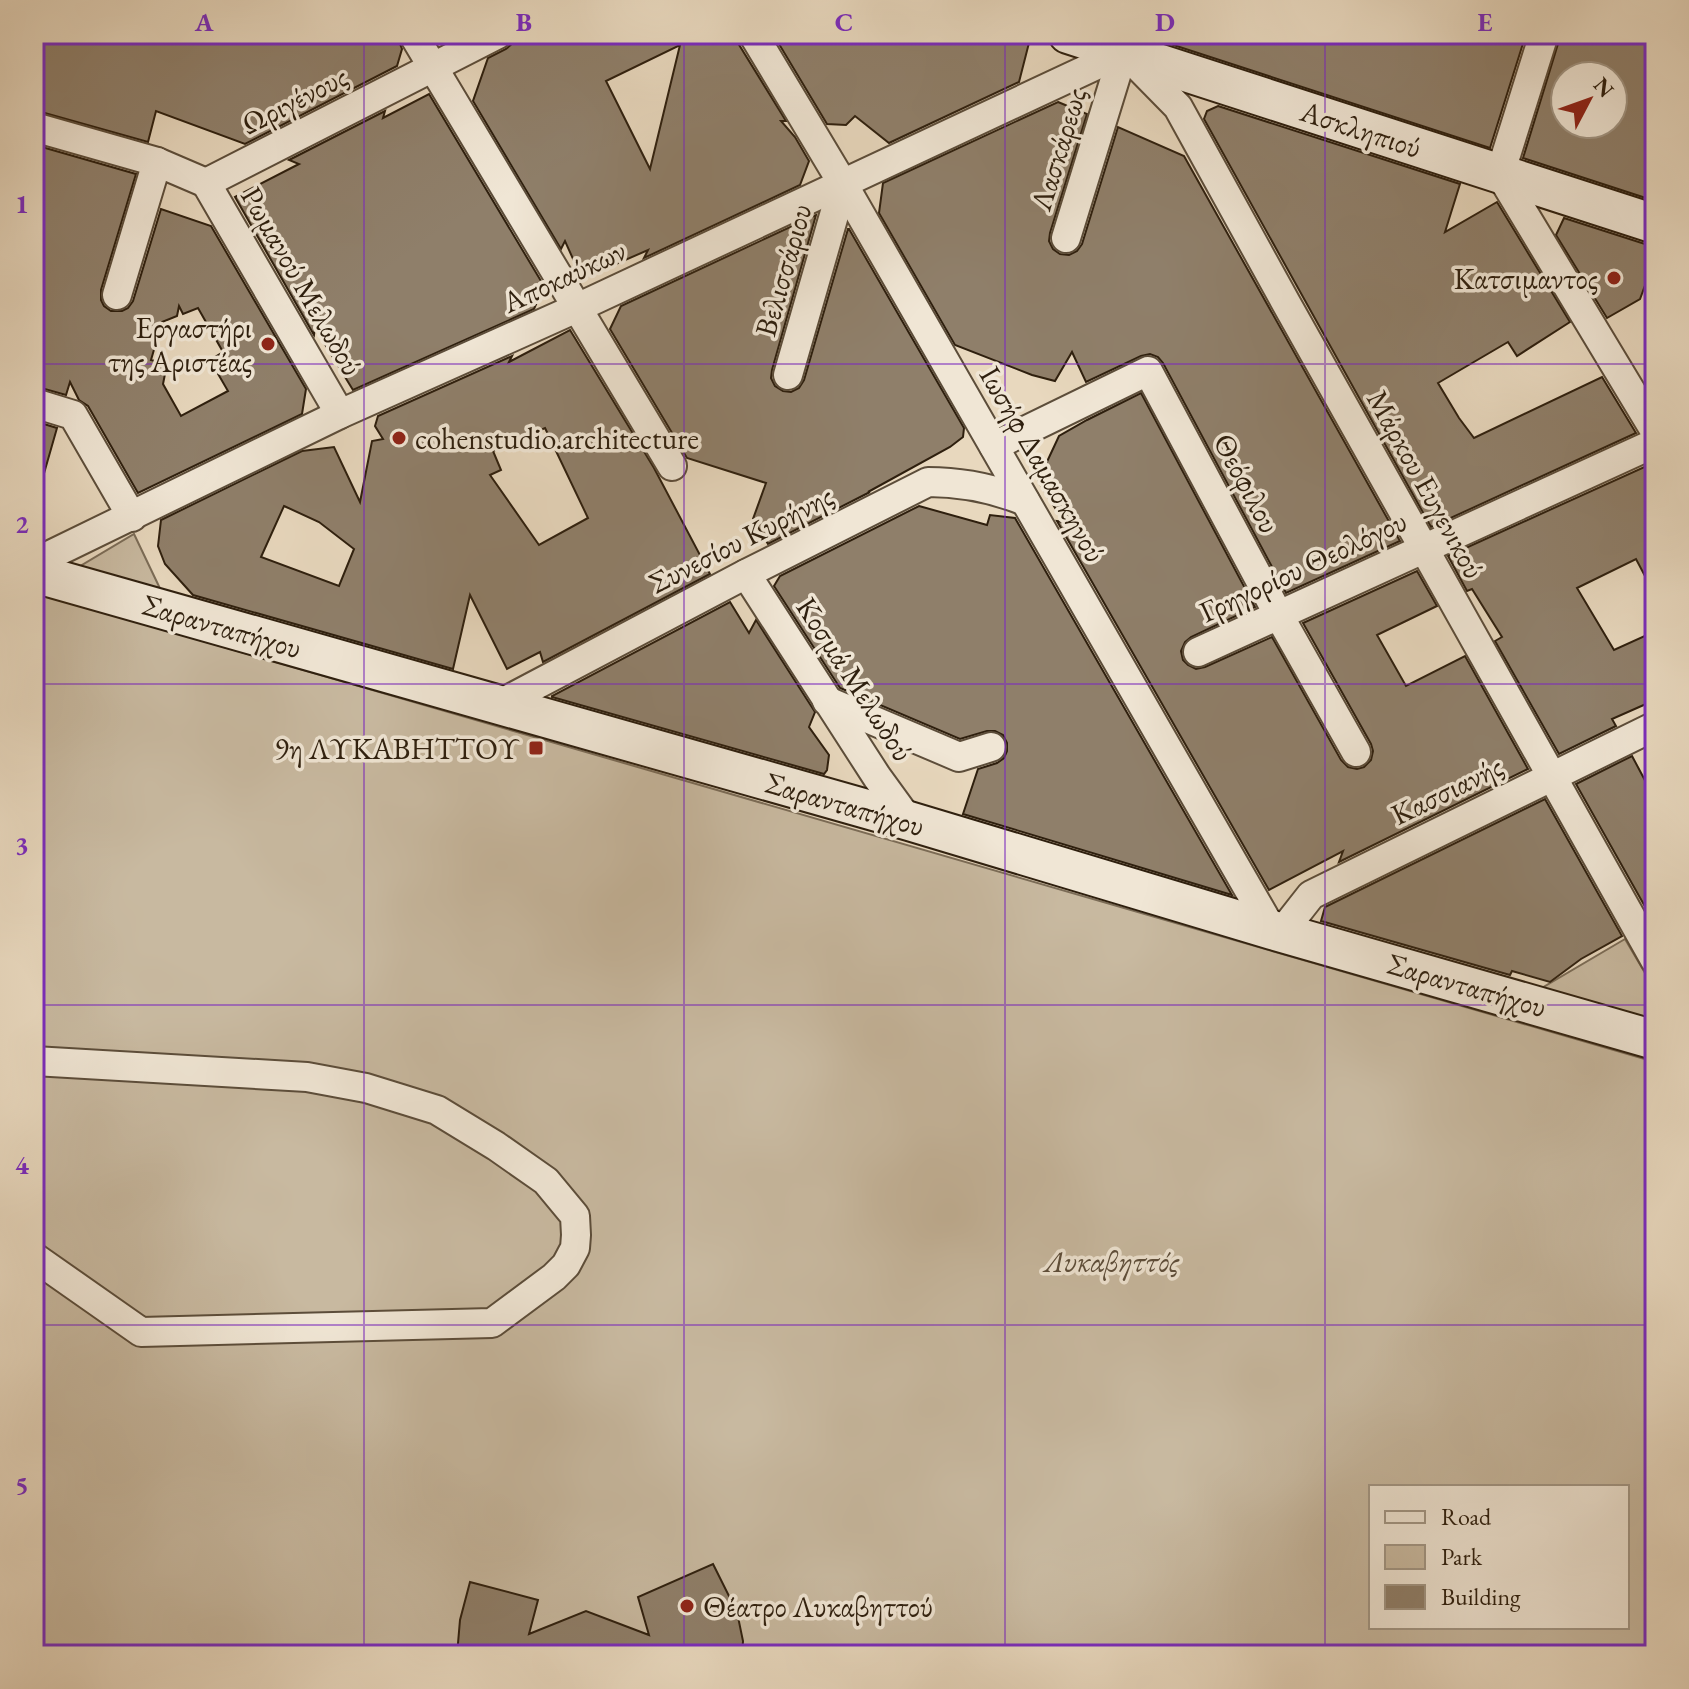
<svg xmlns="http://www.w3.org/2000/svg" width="1689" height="1689" font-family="'EB Garamond',serif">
<rect width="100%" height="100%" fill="#e8d8be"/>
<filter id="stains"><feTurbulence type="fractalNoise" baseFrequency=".0025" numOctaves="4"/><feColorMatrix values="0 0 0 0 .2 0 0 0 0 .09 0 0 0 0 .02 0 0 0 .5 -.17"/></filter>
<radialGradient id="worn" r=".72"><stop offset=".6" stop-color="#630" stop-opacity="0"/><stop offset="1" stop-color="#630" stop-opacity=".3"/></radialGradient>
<!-- green -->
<g fill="#c8b9a0" stroke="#7b6c57" stroke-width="2" fill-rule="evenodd">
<path d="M134,534L165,599L72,571Z"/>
<path d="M34,592L1655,1062V1655H34ZM1371,1487H1627V1627H1371Z"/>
<path d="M1625,939L1655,990V1030L1530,995Z"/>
</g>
<!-- building -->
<g fill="#8f7f6a" stroke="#2e1f0e" stroke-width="2" fill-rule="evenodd">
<path d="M34,34H396L402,49L397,66L245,144L156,111L148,142L34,110Z"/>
<path d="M515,34H736L738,43L786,121H781L795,137L809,161L800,185L644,258L648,250L582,279L565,241L561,249L473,101L488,58L506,49L513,43ZM680,45L650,169L606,81Z"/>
<path d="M773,34H1015L1030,39L1019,82L889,143L855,116L846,125L827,124Z"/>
<path d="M1159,34H1526L1490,148L1158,40Z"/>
<path d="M1561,34H1655V201L1523,158ZM1565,76H1613V124H1565Z"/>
<path d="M429,94L544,286L534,309L353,390L315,328L314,335L235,197L299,164L289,160L385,111L383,118Z"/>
<path d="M1058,102L1087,114L1050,233L1049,241L1053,249L1060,254L1069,255L1077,251L1082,244L1118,127L1184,156L1400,541L1286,593L1163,363L1158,357L1150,354L1141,356L1086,382L1072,352L1055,381L1032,375L955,345L879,213L883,183Z"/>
<path d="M1218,106L1460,184L1445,232L1497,202L1570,322L1517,356L1508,342L1438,383L1459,418L1474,438L1602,377L1636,433L1431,527L1204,119L1207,111Z"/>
<path d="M35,145L136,174L101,290V300L104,306L111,311H122L128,308L133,301L161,209L211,226L306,389L302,414L138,493L88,406L79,400L70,382L66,395L34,386ZM179,306L183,314L198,308L223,352L210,360L228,391L181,416L163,384L167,364L151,360L162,322L177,316Z"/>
<path d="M816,215L772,370L771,378L775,386L783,391L791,392L799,388L804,380L848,229H849L964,428L963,437L950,447L868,492H870L768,544L753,519L766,483L687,458L610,329L621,306Z"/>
<path d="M1564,218L1648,245H1655V258L1640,299L1607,318L1556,235Z"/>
<path d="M570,330L654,468L710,574L543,662L540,652L507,669L470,595L453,669L193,595L165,564L158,546L161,520L302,451L334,447L360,502L372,441L383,439L375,426L378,416L512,356L509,362ZM545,428L588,518L539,545L490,475L501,470L493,451ZM284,506L319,522L354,549L339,586L261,557Z"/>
<path d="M1141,393L1255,607L1191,637L1185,642L1181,651L1183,660L1188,665L1196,669L1205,667L1272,637L1341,760L1348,767L1357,769L1364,767L1371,760L1373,751L1371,744L1303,623L1417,571L1437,606L1377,635L1406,686L1465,656L1528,769L1339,862L1343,851L1269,890L1057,521L1064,522L1038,481L1059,436L1087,420Z"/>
<path d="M34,421L57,428L41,484L34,483Z"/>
<path d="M1651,464L1655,471V595L1636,559L1577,588L1614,650L1649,634L1655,647V700L1612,719L1616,726L1559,754L1495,641L1502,637L1472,589L1467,591L1448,556Z"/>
<path d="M919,506L987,525L990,515L1015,518L1232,895L963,814L978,769L997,763L1004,758L1007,751V743L1003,735L995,731H987L960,739L840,688L774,586L780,576Z"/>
<path d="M730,602L749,633L756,620L815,712L809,727L829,755L827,770L824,774L552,697V696Z"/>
<path d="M1632,756L1648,786L1655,782V918L1652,919L1576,784Z"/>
<path d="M1545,799L1622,936L1581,959L1550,982L1512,971L1510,975L1321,921L1325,907Z"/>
<path d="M713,1564L737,1612L743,1641L742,1655H457L460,1620L470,1582L538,1600L529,1634L586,1611L649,1635L638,1597Z"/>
</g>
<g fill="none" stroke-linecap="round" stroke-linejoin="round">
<!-- street casing -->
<g stroke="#5c4d3a" stroke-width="32">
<g id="street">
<path d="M413,34L672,466"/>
<path d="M753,34L843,184L1272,930"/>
<path d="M1544,34L1500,174L1655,431"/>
<path d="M1127,55L1178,107L1286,303L1655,960"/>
<path d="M34,127L157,162L206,183"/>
<path d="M206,183L498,34"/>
<path d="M206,183L340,414"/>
<path d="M1066,238L1127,40"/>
<path d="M117,295L157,162"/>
<path d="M788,375L843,184"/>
<path d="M34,403L73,415L132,517"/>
<path d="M994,446L1148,371L1278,614L1356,752"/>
<path d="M34,563L340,414L579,307L1124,52"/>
<path d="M746,574L877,777L909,821"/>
<path d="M1198,652L1655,443"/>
<path d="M827,701L959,757L991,747"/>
<path d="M498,705L746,574L928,482C960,482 995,489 1025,501"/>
<path d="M1282,932L1311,895L1655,726"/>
<path d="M34,1061L307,1077L366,1088L437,1110L496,1146L546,1181L575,1216L576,1235L575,1248L566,1265L554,1277L492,1323L141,1332L34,1257"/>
</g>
</g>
<!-- secondary casing -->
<g stroke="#2e1f0e" stroke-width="42">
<g id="secondary">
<path d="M1068,34L1655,224"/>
<path d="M34,573L909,821L1272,930L1655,1040"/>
</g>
</g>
<!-- street -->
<use href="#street" stroke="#f0e6d5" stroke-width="28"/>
<!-- secondary -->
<use href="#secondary" stroke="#f0e6d5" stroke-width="38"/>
</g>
<!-- grid -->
<path fill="none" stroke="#7b2cbf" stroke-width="2" stroke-opacity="0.55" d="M364,34V1655M684,34V1655M1005,34V1655M1325,34V1655M34,364H1655M34,684H1655M34,1005H1655M34,1325H1655"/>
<!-- markers -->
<g fill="#8f2418" stroke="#f0e6d5" stroke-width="3">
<circle cx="1614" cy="278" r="8"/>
<circle cx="268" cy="344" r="8"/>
<circle cx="399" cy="438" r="8"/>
<rect x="528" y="740" width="16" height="16" rx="4"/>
<circle cx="687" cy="1606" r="8"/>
</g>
<g text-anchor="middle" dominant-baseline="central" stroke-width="7" stroke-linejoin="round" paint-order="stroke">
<!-- street labels -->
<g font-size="30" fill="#2e1f0e" stroke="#f0e6d5">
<text transform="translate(294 100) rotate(-27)">Ωριγένους</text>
<text transform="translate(1361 129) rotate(18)">Ασκληπιού</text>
<text transform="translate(1058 149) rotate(-73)">Λασκάρεως</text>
<text transform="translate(783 270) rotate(-74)">Βελισσάριου</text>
<text transform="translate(564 276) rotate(-25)">Αποκαύκων</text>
<text transform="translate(302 281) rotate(60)">Ρωμανού Μελωδού</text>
<text transform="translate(1043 464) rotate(60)">Ιωσήφ Δαμασκηνού</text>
<text transform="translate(1247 483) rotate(62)">Θεόφιλου</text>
<text transform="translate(1426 484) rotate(61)">Μάρκου Ευγενικού</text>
<text transform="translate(741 539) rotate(-27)">Συνεσίου Κυρήνης</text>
<text transform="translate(1303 566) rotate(-25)">Γρηγορίου Θεολόγου</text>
<text transform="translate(222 626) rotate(16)">Σαρανταπήχου</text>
<text transform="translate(855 679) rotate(57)">Κοσμά Μελωδού</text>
<text transform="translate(1447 790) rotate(-26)">Κασσιανής</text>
<text transform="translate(845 804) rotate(16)">Σαρανταπήχου</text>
<text transform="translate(1467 985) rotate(16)">Σαρανταπήχου</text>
</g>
<!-- poi labels -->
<g font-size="30" fill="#2e1f0e" stroke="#f0e6d5" text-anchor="end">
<text x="1598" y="278">Κατσιμαντος</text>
<text x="252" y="327">Εργαστήρι<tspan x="252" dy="34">της Αριστέας</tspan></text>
<text x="415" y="438" text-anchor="start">cohenstudio.architecture</text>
<text x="520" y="748">9η ΛΥΚΑΒΗΤΤΟΥ</text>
<text x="703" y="1606" text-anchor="start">Θέατρο Λυκαβηττού</text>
</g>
<!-- park labels -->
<g font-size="30" font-style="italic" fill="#5c4d3a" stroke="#f0e6d5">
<text x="1112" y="1261">Λυκαβηττός</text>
</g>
</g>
<!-- margin -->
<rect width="1689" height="1689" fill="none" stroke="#e8d8be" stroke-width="88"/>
<!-- legend -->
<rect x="1369" y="1485" width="260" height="144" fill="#f0e6d5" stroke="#a29685" stroke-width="2"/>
<rect x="1385" y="1511" width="40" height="12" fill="#f0e6d5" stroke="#a29685" stroke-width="2"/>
<text x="1441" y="1525" font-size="24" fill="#2e1f0e">Road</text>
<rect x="1385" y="1545" width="40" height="24" fill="#c8b9a0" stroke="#a29685" stroke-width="2"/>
<text x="1441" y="1565" font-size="24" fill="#2e1f0e">Park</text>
<rect x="1385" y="1585" width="40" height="24" fill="#8f7f6a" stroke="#a29685" stroke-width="2"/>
<text x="1441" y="1605" font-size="24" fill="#2e1f0e">Building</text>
<!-- north arrow -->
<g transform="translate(1589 100) rotate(49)"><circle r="38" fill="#f0e6d5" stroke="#a29685" stroke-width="2"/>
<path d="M0-6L14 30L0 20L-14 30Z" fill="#8f2418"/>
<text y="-12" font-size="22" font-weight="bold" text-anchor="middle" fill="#2e1f0e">N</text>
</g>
<rect x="44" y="44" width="1601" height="1601" fill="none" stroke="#7b2cbf" stroke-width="3"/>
<g font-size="26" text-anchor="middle" font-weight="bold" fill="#7b2cbf">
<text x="204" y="31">A</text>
<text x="524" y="31">B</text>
<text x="844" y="31">C</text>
<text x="1165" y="31">D</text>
<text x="1485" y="31">E</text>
<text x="22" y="213">1</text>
<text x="22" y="533">2</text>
<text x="22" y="854">3</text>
<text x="22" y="1174">4</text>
<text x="22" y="1494">5</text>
</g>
<rect width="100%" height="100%" filter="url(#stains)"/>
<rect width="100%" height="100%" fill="url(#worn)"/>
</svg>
